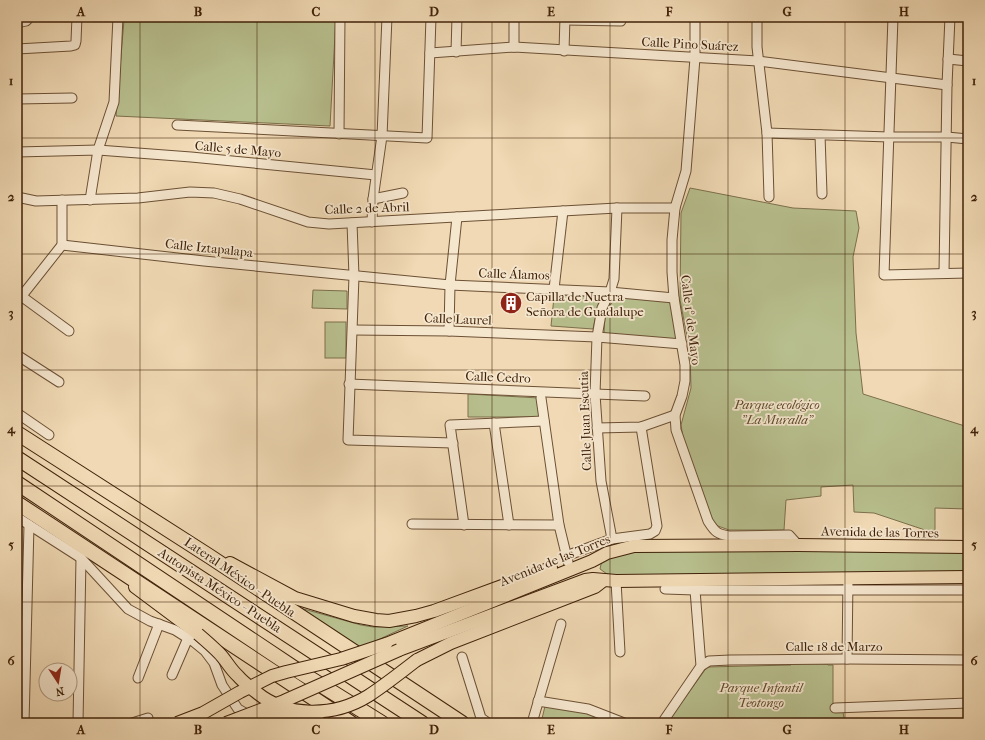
<svg xmlns="http://www.w3.org/2000/svg" width="985" height="740" font-family="'IM FELL French Canon',serif">
<rect width="100%" height="100%" fill="#f0d9b4"/>
<filter id="stains"><feTurbulence type="fractalNoise" baseFrequency=".005" numOctaves="4"/><feColorMatrix values="0 0 0 0 .2 0 0 0 0 .09 0 0 0 0 .02 0 0 0 .5 -.17"/></filter>
<radialGradient id="worn" r=".72"><stop offset=".6" stop-color="#630" stop-opacity="0"/><stop offset="1" stop-color="#630" stop-opacity=".3"/></radialGradient>
<!-- green -->
<g fill="#b8bf8e" stroke="#7c704c">
<path d="M213,17H336L330,126L116,116L124,20Z"/>
<path d="M690,188L793,208L856,211L859,228L853,257L856,333L863,394L968,427V509L935,508V531H928L874,513L854,512L853,485L821,487V496L786,500L784,530H729L718,526L713,521L684,443L681,425L691,388L690,352L680,300L681,213Z"/>
<path d="M313,290L347,291V309L312,308Z"/>
<path d="M562,295L600,297L593,329L551,326L554,297Z"/>
<path d="M617,296L670,301L677,341L604,334L605,312Z"/>
<rect x="325" y="322" width="21" height="36"/>
<path d="M468,394L539,398L542,417H468Z"/>
<path d="M634,550H968V573L621,576L607,574L600,569L602,560Z"/>
<path d="M300,608L361,625L373,627L408,626L358,649Z"/>
<path d="M791,663L827,664L828,665H833V708L842,707L845,723H667L707,667L791,665Z"/>
<path d="M545,706L586,712L609,723H541Z"/>
</g>
<g fill="none" stroke-linecap="round" stroke-linejoin="round">
<!-- minor casing -->
<g stroke="#6c5034" stroke-width="11">
<g id="minor">
<path d="M695,17V58L686,171L675,208L672,240V272L674,298L685,365V381L682,396L675,415L676,430L708,521C715,532 717,534 729,536L789,535L798,545"/>
<path d="M757,17V47L767,133L769,197"/>
<path d="M893,17L884,275L968,273"/>
<path d="M565,20L621,21"/>
<path d="M17,23L26,21L30,17"/>
<path d="M514,47V17"/>
<path d="M17,49L71,46L75,45L76,41L77,17"/>
<path d="M564,51L565,17"/>
<path d="M456,52L457,17"/>
<path d="M430,53L514,47L758,61L947,85"/>
<path d="M948,59L968,61"/>
<path d="M17,99L72,98"/>
<path d="M177,125L427,138L431,17"/>
<path d="M767,133L889,137H947L968,139"/>
<path d="M339,134L340,17"/>
<path d="M820,135L822,194"/>
<path d="M17,152L98,150L191,157L376,175"/>
<path d="M17,197L36,201L138,198L190,192L214,193L240,199L308,222L329,224L617,208H675"/>
<path d="M373,199L403,193"/>
<path d="M90,200L98,150L114,102L118,17"/>
<path d="M372,222L373,199L382,136L387,17"/>
<path d="M352,223L354,276L348,440L453,443"/>
<path d="M62,245L204,261L450,285L610,292L674,298"/>
<path d="M944,273L947,85L950,17"/>
<path d="M554,289L563,211"/>
<path d="M17,293L69,331"/>
<path d="M17,302L62,245V200"/>
<path d="M353,330L449,331L597,337L682,344"/>
<path d="M449,331L450,285L457,217"/>
<path d="M17,355L59,382"/>
<path d="M349,384L645,396"/>
<path d="M541,398L559,525L568,562"/>
<path d="M17,413L49,435"/>
<path d="M494,423L509,525"/>
<path d="M597,428L641,427L675,415"/>
<path d="M17,517L81,558L128,609L150,621L175,630L194,642L205,651L214,663L222,685L238,709L252,717"/>
<path d="M412,524L559,525"/>
<path d="M464,525L450,425L544,421"/>
<path d="M612,539L601,481L595,394L597,337L602,308L610,292L614,279L617,208"/>
<path d="M566,556L612,539L650,534L655,531L657,526L641,427"/>
<path d="M616,581L620,652"/>
<path d="M665,589L695,590H968"/>
<path d="M462,657L481,718L488,723"/>
<path d="M847,659L848,579"/>
<path d="M701,666L709,661L730,660L847,659L968,660"/>
<path d="M172,675L188,638"/>
<path d="M138,678L159,624"/>
<path d="M538,701L588,709L624,723"/>
<path d="M835,708L968,703"/>
<path d="M24,723L29,525"/>
<path d="M78,723L81,558"/>
<path d="M132,723L148,718"/>
<path d="M532,723L561,624"/>
<path d="M662,723L701,666L695,590"/>
</g>
</g>
<!-- major casing -->
<g stroke="#402209" stroke-width="14">
<g id="major">
<path d="M230,563L295,598L354,616L376,620L389,621L416,616L434,611L551,568"/>
<path d="M135,587L198,634"/>
<path d="M386,644L592,561L607,553L634,546L798,545L968,547"/>
<path d="M399,650L585,580L593,579L616,581L968,577"/>
<path d="M417,660L451,643L595,587L604,580"/>
</g>
</g>
<!-- highway casing -->
<g stroke="#402209" stroke-width="16">
<g id="highway">
<path d="M17,433L209,556L462,723"/>
<path d="M17,458L422,723"/>
<path d="M17,483L300,672L382,723"/>
<path d="M17,503L351,723"/>
</g>
</g>
<!-- minor -->
<use href="#minor" stroke="#f5e6ce" stroke-width="9"/>
<!-- major -->
<use href="#major" stroke="#f0d9b4" stroke-width="12"/>
<!-- highway -->
<use href="#highway" stroke="#f0d9b4" stroke-width="14"/>
<!-- major-bridge casing -->
<g stroke="#402209" stroke-width="14" stroke-linecap="butt">
<g id="major-bridge">
<path d="M198,634C205,640 212,646 219,653C226,660 230,669 238,676C243,682 250,687 256,692C287,718 334,717 368,696C385,685 401,672 417,660"/>
<path d="M177,723L203,713L240,692L272,676L286,672L341,659L386,644"/>
<path d="M226,723L284,701L399,650"/>
</g>
</g>
<!-- highway-bridge casing -->
<g stroke="#402209" stroke-width="16" stroke-linecap="butt">
<path id="highway-bridge" d="M250,723L268,717L288,715L319,723"/>
</g>
<!-- major-bridge -->
<use href="#major-bridge" stroke="#f0d9b4" stroke-width="12"/>
<!-- highway-bridge -->
<use href="#highway-bridge" stroke="#f0d9b4" stroke-width="14"/>
</g>
<!-- grid -->
<path fill="none" stroke="#402209" stroke-width="1" stroke-opacity="0.55" d="M140,17V723M257,17V723M375,17V723M492,17V723M610,17V723M728,17V723M845,17V723M17,138H968M17,254H968M17,370H968M17,486H968M17,602H968"/>
<!-- icons -->
<defs>
<g id="building-disc" transform="scale(1.15)"><circle r="9.5" fill="#8f2418" stroke="#f5e6ce"/><path d="M-4-6H4V6H1V3H-1V6H-4ZM-2.5-4.3h1.7v1.8h-1.7ZM.8-4.3h1.7v1.8H.8ZM-2.5-1h1.7V.8h-1.7ZM.8-1h1.7V.8H.8Z" fill="#fff"/></g>
</defs>
<g fill-rule="evenodd">
<use href="#building-disc" x="511" y="303"/>
</g>
<g text-anchor="middle" dominant-baseline="central" stroke-width="3.5" stroke-linejoin="round" paint-order="stroke">
<!-- street labels -->
<g font-size="13" fill="#402209" stroke="#f5e6ce">
<text transform="translate(690 44) rotate(3)">Calle Pino Suárez</text>
<text transform="translate(238 149) rotate(5)">Calle 5 de Mayo</text>
<text transform="translate(367 208) rotate(-2)">Calle 2 de Abril</text>
<text transform="translate(209 248) rotate(6)">Calle Iztapalapa</text>
<text transform="translate(514 274) rotate(2)">Calle Álamos</text>
<text transform="translate(458 319) rotate(2)">Calle Laurel</text>
<text transform="translate(691 320) rotate(83)">Calle 1º de Mayo</text>
<text transform="translate(498 377) rotate(2)">Calle Cedro</text>
<text transform="translate(585 421) rotate(-92)">Calle Juan Escutia</text>
<text transform="translate(880 532) rotate(1)">Avenida de las Torres</text>
<text transform="translate(555 560) rotate(-22)">Avenida de las Torres</text>
<text transform="translate(240 577) rotate(34)">Lateral México - Puebla</text>
<text transform="translate(220 590) rotate(33)">Autopista México - Puebla</text>
<text x="834" y="646">Calle 18 de Marzo</text>
</g>
<!-- poi labels -->
<g font-size="13" fill="#402209" stroke="#f5e6ce" text-anchor="start">
<text x="526" y="296">Capilla de Nuetra<tspan x="526" dy="15">Señora de Guadalupe</tspan></text>
</g>
<!-- park labels -->
<g font-size="13" font-style="italic" fill="#5e492a" stroke="#f5e6ce">
<text x="777" y="404">Parque ecológico<tspan x="777" dy="15">"La Muralla"</tspan></text>
<text x="761" y="687">Parque Infantil<tspan x="761" dy="15">Teotongo</tspan></text>
</g>
</g>
<!-- margin -->
<rect width="985" height="740" fill="none" stroke="#f0d9b4" stroke-width="44"/>
<!-- north arrow -->
<g transform="translate(58 682) rotate(168)"><circle r="19" fill="#f5e6ce" stroke="#ad987f"/>
<path d="M0-3L7 15L0 10L-7 15Z" fill="#8f2418"/>
<text y="-6" font-size="11" font-weight="bold" text-anchor="middle" fill="#402209">N</text>
</g>
<rect x="22" y="22" width="941" height="696" fill="none" stroke="#402209" stroke-width="1.5"/>
<g font-size="13" text-anchor="middle" font-weight="bold" fill="#402209">
<text x="81" y="16">A</text>
<text x="198" y="16">B</text>
<text x="316" y="16">C</text>
<text x="434" y="16">D</text>
<text x="551" y="16">E</text>
<text x="669" y="16">F</text>
<text x="787" y="16">G</text>
<text x="904" y="16">H</text>
<text x="11" y="85">1</text>
<text x="974" y="85">1</text>
<text x="11" y="201">2</text>
<text x="974" y="201">2</text>
<text x="11" y="317">3</text>
<text x="974" y="317">3</text>
<text x="11" y="433">4</text>
<text x="974" y="433">4</text>
<text x="11" y="549">5</text>
<text x="974" y="549">5</text>
<text x="11" y="665">6</text>
<text x="974" y="665">6</text>
<text x="81" y="734">A</text>
<text x="198" y="734">B</text>
<text x="316" y="734">C</text>
<text x="434" y="734">D</text>
<text x="551" y="734">E</text>
<text x="669" y="734">F</text>
<text x="787" y="734">G</text>
<text x="904" y="734">H</text>
</g>
<rect width="100%" height="100%" filter="url(#stains)"/>
<rect width="100%" height="100%" fill="url(#worn)"/>
</svg>
